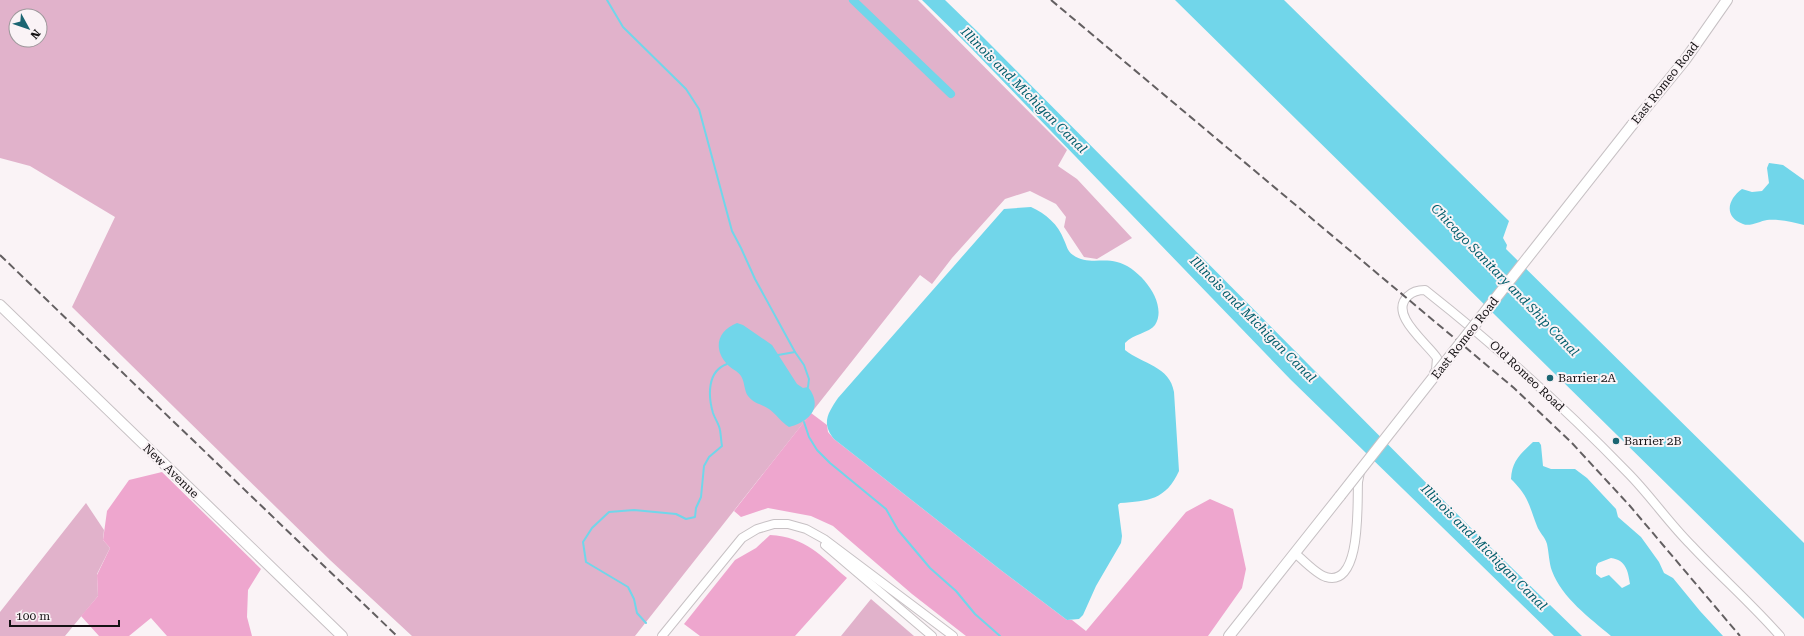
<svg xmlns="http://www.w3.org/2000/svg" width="1804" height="636" font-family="'Roboto Serif',serif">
<rect width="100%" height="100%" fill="#faf3f6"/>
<!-- green -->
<g fill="#e1b2cb" fill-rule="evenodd">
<path d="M0,0H918L1067,150L1058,166L1077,179L1132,238L1097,259L1084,257L1064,227L1066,217L1056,204L1030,191L1005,199L952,258L932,284L920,275L635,636H412L330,560L72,307L115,217L30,166L0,158ZM16,16H40V40H16Z"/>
<path d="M86,503L104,530L103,540L110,548L97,574L98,596L65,636H0V612Z"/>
<path d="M871,599L914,636H841Z"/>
</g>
<!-- forest -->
<g fill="#eea6ce">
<path d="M811,413L827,425L828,432L834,439L1002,571L1067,620H1072L1086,631L1186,512L1210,499L1233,509L1246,569L1242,588L1208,636H966L912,594L833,526L811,516L768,508L741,517L734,511Z"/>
<path d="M162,472L261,569L248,590L247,617L252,636H167L151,618L129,636H99L81,616L98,596L97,575L110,548L103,540L107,511L129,480Z"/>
<path d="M770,535C806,537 821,556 847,578L795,636H700L684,624L735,560L756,548Z"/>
</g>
<!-- water -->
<g fill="#71d6ea" fill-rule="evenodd">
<path d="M922,0H945L981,35L1475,532L1582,636H1554L1290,379L970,47Z"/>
<path d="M1175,0H1284L1509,221L1503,238L1507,245L1506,249L1804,543V619Z"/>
<path d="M1769,163L1783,165L1804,180V225C1793,222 1779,219 1767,220C1760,221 1750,227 1743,224C1723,216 1728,199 1742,189L1752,192L1762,191L1769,183L1767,168Z"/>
<path d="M1031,207C1046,214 1058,224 1064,240C1067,246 1067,251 1073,255C1087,265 1102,258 1117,262C1139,267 1169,303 1155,325C1149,333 1133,334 1125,343V350C1142,364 1170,366 1174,392L1179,471C1166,500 1148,501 1120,503L1118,505L1122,536L1121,543L1096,586L1083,615L1079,619L1067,620L1002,571L834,439C821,423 828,413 838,398L1004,209Z"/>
<path d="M737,323L743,325L772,345L797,384L803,388L808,387C824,407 809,422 789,427C781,422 776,414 769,409C762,404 754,404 748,396C744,391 745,382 741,376C738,371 731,369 727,364C713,349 717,331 737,323Z"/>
<path d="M1533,442H1539L1541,445L1543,466L1551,469H1575L1587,478L1616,509L1618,517L1641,537L1659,562L1664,573L1673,578L1700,611L1723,636H1611C1590,618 1562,598 1552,571C1549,563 1549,553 1547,544C1545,537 1539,532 1537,526C1528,503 1529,497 1511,479C1512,460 1521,454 1533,442ZM1611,558C1626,560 1628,571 1630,584L1622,588L1609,575L1601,578L1596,574V567L1598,563Z"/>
</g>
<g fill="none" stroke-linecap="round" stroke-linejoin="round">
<!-- stream -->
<g stroke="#71d6ea" stroke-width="2">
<path d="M607,0L623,27L686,89L699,109L732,231L741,248L755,279L795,352L804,365L809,379L808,387"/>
<path d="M778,355L795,352"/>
<path d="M804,422L809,437L817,450L830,463L886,509L898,530L930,568L956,591L975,614L1000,636"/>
<path d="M646,623L637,613L634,599L628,587L586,562L583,542L592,528L609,512L634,510L676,514L686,519L695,517L696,508L701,497L704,466L709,457L722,446C721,441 721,435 720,430C719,424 715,419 713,413C708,396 707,371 727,364"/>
</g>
<!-- canal -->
<path stroke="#71d6ea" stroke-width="8" d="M853,0L951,94"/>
<!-- minor casing -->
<g stroke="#c7c1c4" stroke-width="10">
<g id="minor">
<path d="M1434,373L1436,370L1437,358C1427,343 1388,314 1408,296C1412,292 1419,290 1425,290C1496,346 1564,407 1627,472C1650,495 1668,522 1691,545C1720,576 1752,604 1780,636"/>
<path d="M825,545L932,636"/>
<path d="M1295,553C1302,559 1317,575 1326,577C1362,588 1357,502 1358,482L1360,472"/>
<path d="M662,636L742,538L757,529L774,524H788L806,529L824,539L953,636"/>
</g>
</g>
<!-- major casing -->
<g stroke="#c7c1c4" stroke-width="12">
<g id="major">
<path d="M1632,125L1685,60L1727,0"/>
<path d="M0,305L342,636"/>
<path d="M1229,636L1340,496"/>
</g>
</g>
<!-- minor -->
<use href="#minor" stroke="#fff" stroke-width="8"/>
<!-- major -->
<use href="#major" stroke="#fff" stroke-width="10"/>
<!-- rail -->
<g stroke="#635f61" stroke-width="2" stroke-dasharray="8 4" stroke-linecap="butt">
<path d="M1051,0L1514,388L1571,442L1630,506L1740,636"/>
<path d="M0,255L397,636"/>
</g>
<!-- major-bridge casing -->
<g stroke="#c7c1c4" stroke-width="12" stroke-linecap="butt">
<path id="major-bridge" d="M1340,496L1632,125"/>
</g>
<!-- major-bridge -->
<use href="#major-bridge" stroke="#fff" stroke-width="10"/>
</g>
<!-- markers -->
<g fill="#1b6572" stroke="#faf3f6" stroke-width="1.5">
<circle cx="1550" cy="378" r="4"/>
<circle cx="1616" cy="441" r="4"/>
</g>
<g text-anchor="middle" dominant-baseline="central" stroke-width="4" stroke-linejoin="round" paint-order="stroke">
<!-- street labels -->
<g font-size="12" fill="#151214" stroke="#faf3f6">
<text transform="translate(1665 83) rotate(-52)">East Romeo Road</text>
<text transform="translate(1465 338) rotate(-52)">East Romeo Road</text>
<text transform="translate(1527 376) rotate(43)">Old Romeo Road</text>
<text transform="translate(171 471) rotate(44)">New Avenue</text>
</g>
<!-- poi labels -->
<g font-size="12" fill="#151214" stroke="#faf3f6" text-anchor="start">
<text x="1558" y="378">Barrier 2A</text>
<text x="1624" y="441">Barrier 2B</text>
</g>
<!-- water labels -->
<g font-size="13" font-style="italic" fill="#005d6b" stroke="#faf3f6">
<text transform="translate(1024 90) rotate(45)">Illinois and Michigan Canal</text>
<text transform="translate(1505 280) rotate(46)">Chicago Sanitary and Ship Canal</text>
<text transform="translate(1253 319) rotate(45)">Illinois and Michigan Canal</text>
<text transform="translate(1484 547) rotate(45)">Illinois and Michigan Canal</text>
</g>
</g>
<!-- north arrow -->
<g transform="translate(28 28) rotate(130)"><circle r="19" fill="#faf3f6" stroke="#9e999c"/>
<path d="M0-3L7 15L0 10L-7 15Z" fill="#1b6572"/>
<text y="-6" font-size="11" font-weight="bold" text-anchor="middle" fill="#151214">N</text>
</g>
<!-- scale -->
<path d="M10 620v6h109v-6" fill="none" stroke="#151214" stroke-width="2"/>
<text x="16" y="620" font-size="12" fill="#151214" stroke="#faf3f6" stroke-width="3" paint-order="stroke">100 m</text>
</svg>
